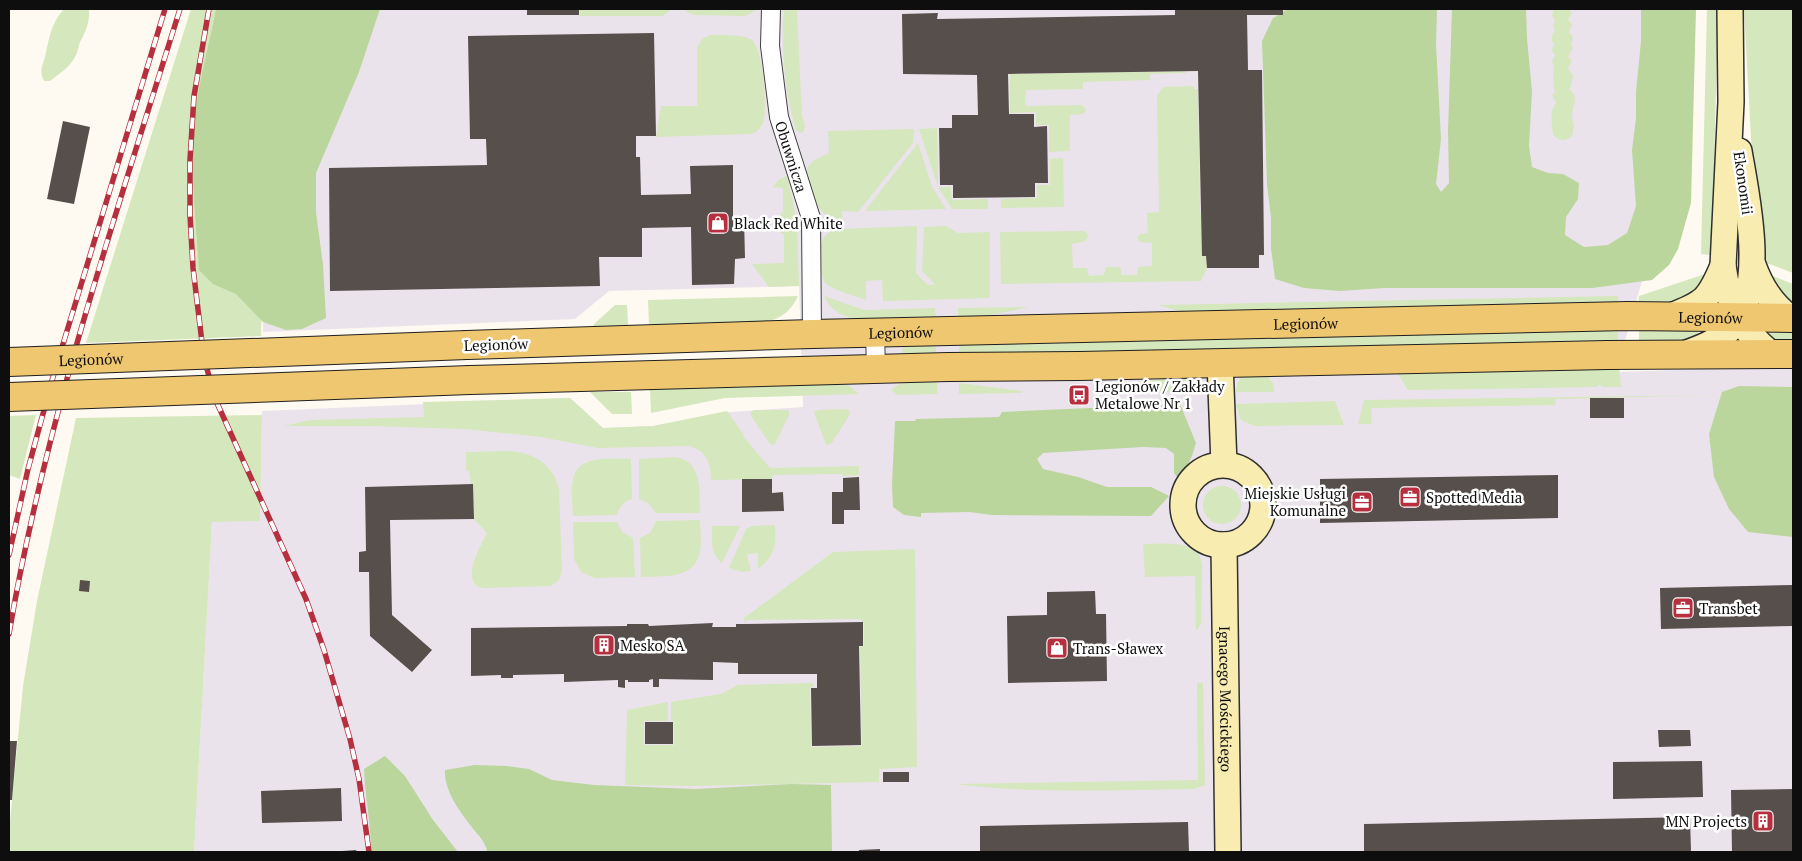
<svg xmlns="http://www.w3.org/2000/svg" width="1802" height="861" font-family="'PT Serif',serif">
<rect width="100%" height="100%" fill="#fefaf1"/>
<!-- industrial -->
<path fill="#ebe3ec" d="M306,9H1675L1646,267L1616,372L1793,366V852H194L212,521H260L262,411L570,398L603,428L653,426L730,412L803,407L799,286L609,291L575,319L263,332L264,237Z"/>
<!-- green -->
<g fill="#d5e7bc">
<path d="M64,9H89C90,22 86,31 80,42C78,47 78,52 75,57C69,68 59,74 50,81H44C39,71 42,67 45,57C49,39 51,23 64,9Z"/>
<path d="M191,9H306L264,237L261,336L86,343Z"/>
<path d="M580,9L605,10V9H672L662,16H580Z"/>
<path d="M685,9H758L746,16L694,15L687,12Z"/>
<path d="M785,9H800L797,11L802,116C803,121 806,124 804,131L801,133L796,130C787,99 783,69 783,36C783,27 782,18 785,9Z"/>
<path d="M1554,9H1569L1572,13L1568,20L1572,24L1569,32L1573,37L1571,45L1573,47L1568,57L1572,60L1568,68L1573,76L1570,90L1574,95L1575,102L1573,108L1572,117L1574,126L1572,136C1565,142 1560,141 1553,135C1552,125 1549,111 1556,103L1552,95L1555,92C1551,81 1556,70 1552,61L1555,55L1552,51L1554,42H1552V36L1555,30L1553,27L1555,21L1552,15Z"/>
<path d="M1707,9H1718L1712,249L1710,255L1701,254Z"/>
<path d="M1744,9H1793V273L1764,262L1756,229Z"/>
<path d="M710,35C720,35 744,34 752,40C763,49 768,109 763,122C761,129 756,133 750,134L656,137L661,106H697V48L702,39Z"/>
<path d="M1186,71V73L1150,74V80L1083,82V89L1026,90L1025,106L1081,105L1085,108L1086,111L1082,114L1070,115V151L1049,152V125H1036V112L1010,113V74Z"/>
<path d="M1194,86V89H1198L1200,213H1202L1207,268L1201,281L1001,284L1000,232L1085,231L1088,235L1086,241L1072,244L1073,268H1087L1089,276L1104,275L1106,267H1118L1121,269V275H1137L1138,267L1152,266V243L1140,242L1137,238L1140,234L1148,233L1147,213L1159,212L1157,96L1163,87Z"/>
<path d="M937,128L938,187H951L952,200L988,199V209H952L938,187L919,129Z"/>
<path d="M914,129L913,143L858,212L842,211V219C818,222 813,193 806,175C806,162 818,158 829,153L828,131Z"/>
<path d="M918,143L932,187L946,209L865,211Z"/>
<path d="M1063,158L1064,207L1001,208V199L1037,198V185H1050V159Z"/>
<path d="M787,176L797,220L799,286L769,287L752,264L784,263V234H781L780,228L784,227L783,219H781V212H783V188L773,187L778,180Z"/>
<path d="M917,226L916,273L928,285L935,284L922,271L924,227L946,226L958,233L990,232V298L883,301L882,280L866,281V300C856,296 835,291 826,284C819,278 819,247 823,239C826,233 832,230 839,229Z"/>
<path d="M1708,273L1705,283L1682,303L1638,305L1639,296Z"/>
<path d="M1766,273L1793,284V304L1783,300Z"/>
<path d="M798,296C788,317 775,321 753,324V321L649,325L648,300Z"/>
<path d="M824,296L864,310L935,308L936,319L894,320L889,317L887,320C863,320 836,322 824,296Z"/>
<path d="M1618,296V306L1190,314L1158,305Z"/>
<path d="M615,305H627L628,325L593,327L594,324Z"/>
<path d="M1029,307L977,318L958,319V308Z"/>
<path d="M1618,330V342L959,354V341L1201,339L1203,338L1340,335L1345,337L1347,335Z"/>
<path d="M1639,330L1697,331L1699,335L1693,341L1639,343Z"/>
<path d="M1793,330V340L1771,339L1767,335L1768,331Z"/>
<path d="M936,343V355H904L902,351L903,345Z"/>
<path d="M1619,366L1621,387H1604L1599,385L1597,387L1408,390L1396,371Z"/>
<path d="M1265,374L1273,383L1274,392H1236C1238,372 1248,374 1265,374Z"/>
<path d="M1169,377C1184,377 1195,378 1202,392H1107V390Z"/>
<path d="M904,382H937V394L898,395L891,390L898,385Z"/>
<path d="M839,383L850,386L859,394L725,398L651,413L650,389L766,387L767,384Z"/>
<path d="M959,383L1022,391V393L959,394Z"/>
<path d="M590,392H631L632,414H612Z"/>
<path d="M1723,395L1556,399L1555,405L1372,408L1371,424H1358L1364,400Z"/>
<path d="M570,398L603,428L653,426L727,411L744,435L743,436L770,468L859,466V475L843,476L842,474L773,475L772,479L711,480C710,462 708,452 689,446L598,448L541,437L464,429L370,426H284L310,420L424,417L423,402Z"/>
<path d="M1335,401L1344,425L1255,426L1241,420L1236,405V404Z"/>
<path d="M846,409L850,412L849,416L831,444L826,445L814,412L819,410Z"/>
<path d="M754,410H786L789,411V415L776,442L774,445L770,444L751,416V412Z"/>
<path d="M36,415L20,479L9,475V416Z"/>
<path d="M262,415L260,521L212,522L194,852H9V832L23,686L37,601L76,418Z"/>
<path d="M510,451C535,453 554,465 559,490L562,571L559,580L551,586L484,588C458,585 481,545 487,533L474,519L473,485L471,484L469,471H466V452Z"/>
<path d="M676,457C703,462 699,491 700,513H656L648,503L639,499V459Z"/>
<path d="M631,459L632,499C624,501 619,507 617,515L573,516C573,505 570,491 573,480C577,454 612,459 631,459Z"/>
<circle cx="1222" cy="505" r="19"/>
<path d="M700,520C700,530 702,541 700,551C695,580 663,576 641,577L640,538L651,532L656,521Z"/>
<path d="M573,522H617L622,532L633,538L635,577L595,578L581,572L574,559Z"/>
<path d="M775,525C776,546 775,556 758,569V553L747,554L751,571L743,572L729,568L746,529L752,526Z"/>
<path d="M712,526H740L722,563C710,553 712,541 712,526Z"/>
<path d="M1143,544C1158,544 1181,541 1195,550C1200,553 1200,558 1202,564L1201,624L1196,631L1195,576L1145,577Z"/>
<path d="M915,549L917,767L879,769V782L695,786L625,785L627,710L668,702V721H644V745H674V721H671V702L721,694L738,685L813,683V687H810L811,747L862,746L860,647L864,646V623L862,622V619L746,620V624H745L744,618L833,552Z"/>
<path d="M1197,683H1203L1205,785L1194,789C1114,790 1034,794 955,784L1198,780Z"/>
</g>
<!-- forest -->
<g fill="#bad69c">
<path d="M216,9H380L359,72L316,173V212L323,265L326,318L302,329L286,330L263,322L236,294L213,284L199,270C196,222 190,173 194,125C197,86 209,47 216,9Z"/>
<path d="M1288,9H1437L1436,44L1441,139L1436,184L1441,192L1449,183L1448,131L1452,9H1526L1527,39L1532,91L1529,146L1532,167L1548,173L1563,174L1579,183L1578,199L1566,217L1565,235L1584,247L1608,245L1627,233L1636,206L1632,150L1636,118V92L1641,41V9H1696L1691,203L1678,249L1669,265L1652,280L1592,288H1384L1340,291L1304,288L1275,279L1271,248V218L1267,184L1262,41L1273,18Z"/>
<path d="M1739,386L1793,387V537L1748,532L1729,509L1714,477L1709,434L1722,392Z"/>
<path d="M1180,404L1196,443L1192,456L1180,480L1174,473V454L1166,448L1143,447L1043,453L1037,459L1043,469L1078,477L1107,487H1151L1169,496L1151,516L992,515L969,512L921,513V517L904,515L893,507L892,485L895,421H915L916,419L999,417L1002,412Z"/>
<path d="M385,756L405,776L433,820L458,852H371C371,824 365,797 364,769Z"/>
<path d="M475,765L507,766L529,769L552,780L594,785L695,789L792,784L831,785L832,852H485L487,850C484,841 480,837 474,830C461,813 444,792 445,770Z"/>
</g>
<!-- building -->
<g fill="#564f4b">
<rect x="527" y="9" width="52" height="6"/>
<path d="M1175,9H1283V15H1247L1248,70H1262L1264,255H1259V268H1207L1206,256H1202L1198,71L1008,74L1009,114H1034V127L1047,126L1048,183H1035V197L953,198V185H940L939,128H952V115H978L977,75L903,74L902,14L938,13L937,19L1175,15Z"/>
<path d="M654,33L656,136H636V157H640L641,195L691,194L690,166L733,165V219L744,218L745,258L735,259L734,284L692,285L691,227L642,228V257H599L600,286L330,291L329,168L487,165L486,139H470L468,36Z"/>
<path d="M63,121L90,127L74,204L47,199Z"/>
<rect x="1590" y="398" width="34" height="20"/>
<path d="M1558,475V518L1320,523V479Z"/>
<path d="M859,477L860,510H844V524H832V492H843V478Z"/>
<path d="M742,479H772V493L783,492L784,511L742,512Z"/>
<path d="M473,484L474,519L390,520L392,615L432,650L412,672L370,636L369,572H359V552L366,551L365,487Z"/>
<path d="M80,580L90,581L89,592L79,591Z"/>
<path d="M1793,585V626L1661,629L1660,588Z"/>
<path d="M1095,591L1096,614H1106L1107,681L1008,683L1007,616L1047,615V592Z"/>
<path d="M863,622V646H859L861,745L812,746L811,688H817V674H738V663L713,662V680L659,679V687H653V679L649,680V682H628V680H625V688L618,687V680L564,682V674L513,675V678H501V675L471,676V628L627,626V624H648L649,626L713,623L712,627H736V624H745Z"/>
<rect x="645" y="722" width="28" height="22"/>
<path d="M1658,730H1690L1691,746L1659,747Z"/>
<path d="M9,741H17L12,800H9Z"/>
<path d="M1702,761L1703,797L1613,799V762Z"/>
<rect x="883" y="772" width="26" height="10"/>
<path d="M341,788L342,821L262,823L261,791Z"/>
<path d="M1793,789V852H1732L1731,790Z"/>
<path d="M1690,817L1691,852H1364V824Z"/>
<path d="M1188,822L1189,852H980V826Z"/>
<path d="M880,849V852H859V850Z"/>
<path d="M356,850L357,852H342V851Z"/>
</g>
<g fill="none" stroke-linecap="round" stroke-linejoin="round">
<!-- street casing -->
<g stroke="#414141" stroke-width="20">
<g id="street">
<path id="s1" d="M771,9L770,46L779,117L811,218L812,334"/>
<path d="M875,332L876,369"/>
</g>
</g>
<!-- secondary casing -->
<g stroke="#303030" stroke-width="28">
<g id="secondary">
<path d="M1730,9L1731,102L1723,266C1729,307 1739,327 1771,354"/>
<path d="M1753,265C1761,287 1771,303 1790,318"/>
<path d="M1671,316C1705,303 1709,299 1723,266"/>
<path d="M1684,354C1701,348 1717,342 1730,329C1768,291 1747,198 1739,151"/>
<path d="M1220,363L1224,464"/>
<circle cx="1223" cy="505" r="40"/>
<path id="s2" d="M1224,545L1228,852"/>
</g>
</g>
<!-- primary casing -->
<g stroke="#1f1f1f" stroke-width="30">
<g id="primary">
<path id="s3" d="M467,345L812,334L1628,316L1793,318"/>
<path d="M470,380L948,367L1079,366L1607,355L1793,354"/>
</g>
</g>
<!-- street -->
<use href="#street" stroke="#fff" stroke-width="18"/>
<!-- secondary -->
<use href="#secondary" stroke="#f9ecb0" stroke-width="25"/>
<!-- primary -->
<use href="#primary" stroke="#efc770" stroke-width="28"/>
<!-- rail casing -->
<g stroke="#b52f3f" stroke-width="5.5">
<g id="rail">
<path d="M209,9L194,96L190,160V215L193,268L204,359L217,403L306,599L324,650L350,739L359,779L369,852"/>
<path d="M9,555L28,469L53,377L165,9"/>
<path d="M9,634C45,421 116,215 180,9"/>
</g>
</g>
<!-- rail -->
<use href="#rail" stroke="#fff" stroke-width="4" stroke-dasharray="11" stroke-linecap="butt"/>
<!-- primary-bridge casing -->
<g stroke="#1f1f1f" stroke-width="30" stroke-linecap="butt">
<g id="primary-bridge">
<path id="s4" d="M9,362L467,345"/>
<path d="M9,397L470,380"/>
</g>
</g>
<!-- primary-bridge -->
<use href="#primary-bridge" stroke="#efc770" stroke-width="28"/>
</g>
<!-- icons -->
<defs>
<g id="shop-square" transform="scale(1.125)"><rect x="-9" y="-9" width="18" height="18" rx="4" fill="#b52f3f" stroke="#fff"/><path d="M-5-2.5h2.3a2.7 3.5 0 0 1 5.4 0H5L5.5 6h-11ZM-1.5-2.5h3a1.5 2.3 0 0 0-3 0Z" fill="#fff"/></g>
<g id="bus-square" transform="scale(1.125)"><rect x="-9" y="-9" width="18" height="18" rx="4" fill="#b52f3f" stroke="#fff"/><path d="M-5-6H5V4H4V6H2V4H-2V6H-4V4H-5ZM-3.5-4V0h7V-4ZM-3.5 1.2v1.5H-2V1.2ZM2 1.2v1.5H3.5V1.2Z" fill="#fff"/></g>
<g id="office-square" transform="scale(1.125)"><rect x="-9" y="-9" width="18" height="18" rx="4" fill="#b52f3f" stroke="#fff"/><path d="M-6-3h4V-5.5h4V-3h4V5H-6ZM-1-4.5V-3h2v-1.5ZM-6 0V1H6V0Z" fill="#fff"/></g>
<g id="building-square" transform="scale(1.125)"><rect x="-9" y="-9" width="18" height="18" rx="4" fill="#b52f3f" stroke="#fff"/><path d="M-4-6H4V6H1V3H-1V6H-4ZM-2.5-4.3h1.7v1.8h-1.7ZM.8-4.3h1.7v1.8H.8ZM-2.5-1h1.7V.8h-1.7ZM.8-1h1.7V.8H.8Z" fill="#fff"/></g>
</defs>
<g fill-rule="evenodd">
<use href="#shop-square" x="718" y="223"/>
<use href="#bus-square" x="1079" y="395"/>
<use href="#office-square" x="1410" y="497"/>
<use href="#office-square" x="1362" y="502"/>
<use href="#office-square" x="1683" y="608"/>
<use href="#building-square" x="604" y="645"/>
<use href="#shop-square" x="1057" y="648"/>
<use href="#building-square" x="1763" y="821"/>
</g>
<g text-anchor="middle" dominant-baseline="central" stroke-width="5" stroke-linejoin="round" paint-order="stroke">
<!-- street labels -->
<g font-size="15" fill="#0e0e0e" stroke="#fff">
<text stroke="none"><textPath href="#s1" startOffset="150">Obuwnicza</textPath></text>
<text transform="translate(1744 183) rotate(82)">Ekonomii</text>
<text stroke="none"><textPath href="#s3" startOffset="1244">Legionów</textPath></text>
<text stroke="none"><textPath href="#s3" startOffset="839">Legionów</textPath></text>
<text stroke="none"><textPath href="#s3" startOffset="434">Legionów</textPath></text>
<text transform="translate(496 344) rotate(-2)">Legionów</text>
<text stroke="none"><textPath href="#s4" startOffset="82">Legionów</textPath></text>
<text stroke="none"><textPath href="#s2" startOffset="154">Ignacego Mościckiego</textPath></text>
</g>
<!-- poi labels -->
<g font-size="15" fill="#0e0e0e" stroke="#fff" text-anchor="start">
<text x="734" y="223">Black Red White</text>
<text x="1095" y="386">Legionów / Zakłady<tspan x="1095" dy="17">Metalowe Nr 1</tspan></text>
<text x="1346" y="493" text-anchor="end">Miejskie Usługi<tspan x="1346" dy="17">Komunalne</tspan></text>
<text x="1426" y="497">Spotted Media</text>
<text x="1699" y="608">Transbet</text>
<text x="620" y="645">Mesko SA</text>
<text x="1073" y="648">Trans-Sławex</text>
<text x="1747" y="821" text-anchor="end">MN Projects</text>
</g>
</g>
<!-- border -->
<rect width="1802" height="861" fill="none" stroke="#0e0e0e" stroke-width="20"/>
</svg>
